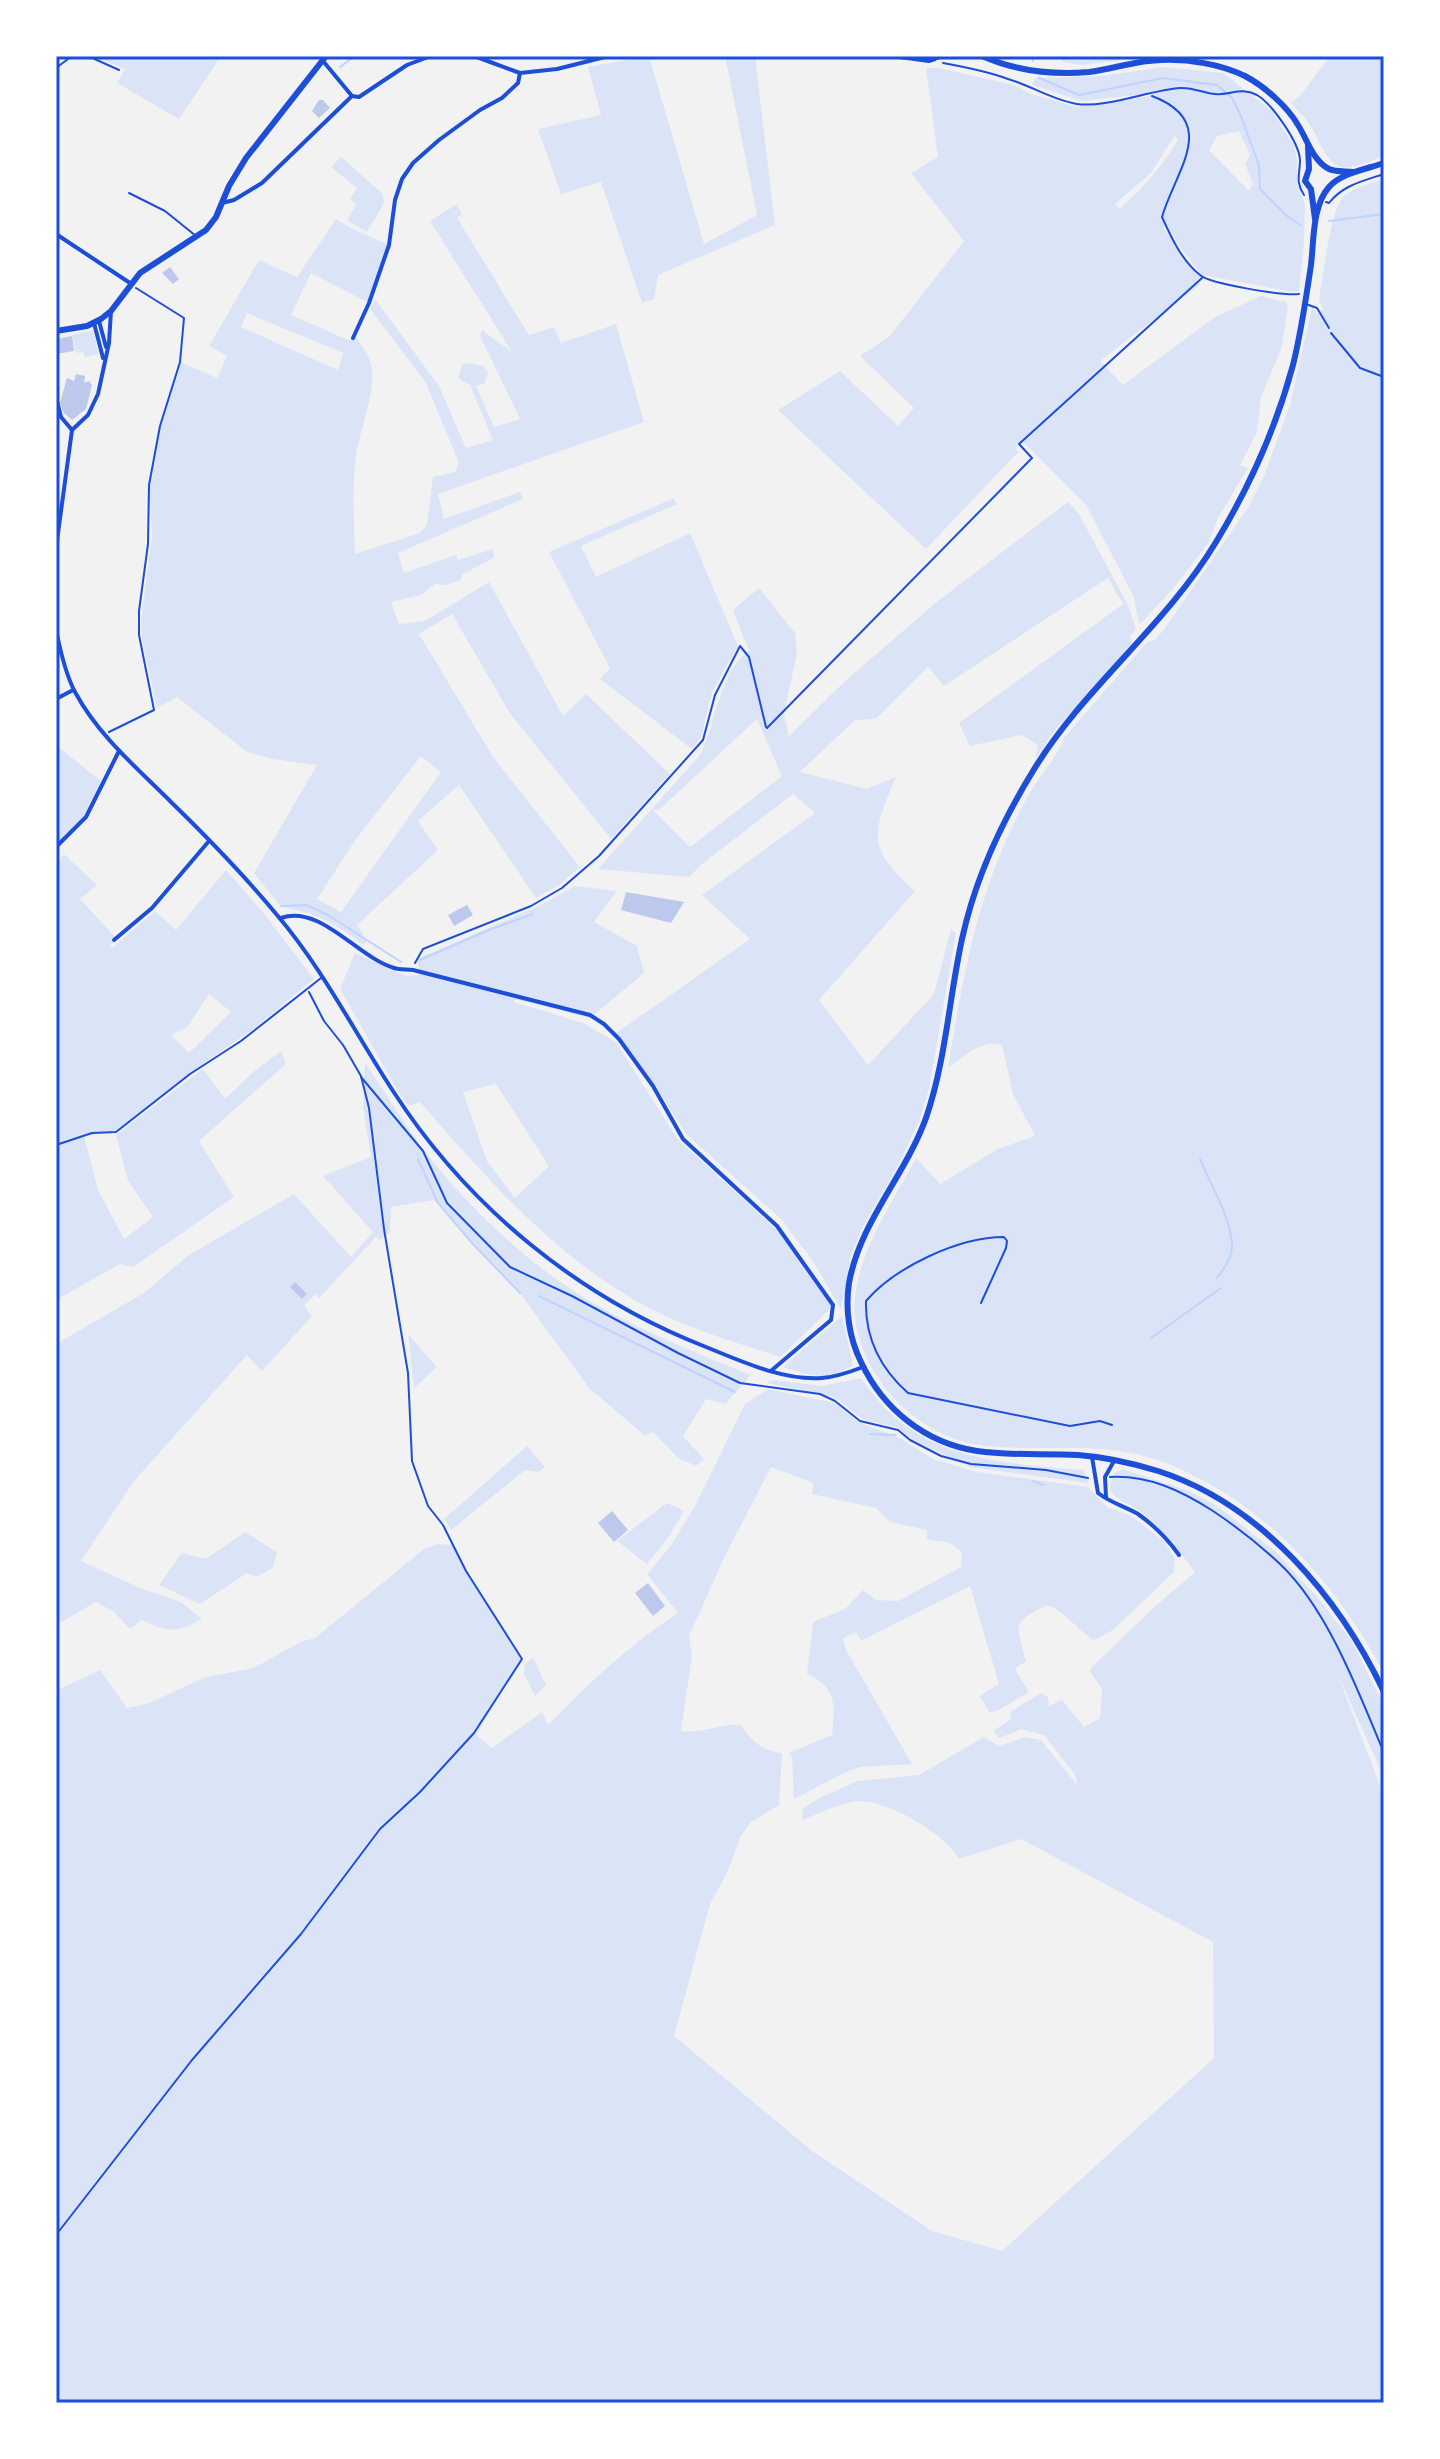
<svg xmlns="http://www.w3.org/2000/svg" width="1440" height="2459" font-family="'Archivo Narrow',sans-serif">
<rect width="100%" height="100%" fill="#f2f2f2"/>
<!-- green -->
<g fill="#dbe4f7" fill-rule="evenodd">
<path d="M94,56H221L179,119L117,83L125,69Z"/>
<path d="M649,56L704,244L757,215L725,56H755L775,225L658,275L654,299L642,303L601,182L561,194L538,129L601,115L588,67Z"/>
<path d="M1063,56H1149L1082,65L1062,62Z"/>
<path d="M1330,56H1384V156C1373,160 1353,170 1341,167C1325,162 1320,140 1311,127C1306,118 1298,110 1291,103L1300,96Z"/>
<path d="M1165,67L1223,73L1272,111L1294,146L1297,160V185L1305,204L1304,242L1299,291L1293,292L1202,275L1181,248L1164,220V229L1200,277L1196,281L1200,284L1100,361L1123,385L1215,317L1261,296L1286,302L1288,308L1281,350L1261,396L1257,432L1240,465L1248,468L1218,518L1209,542L1173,589L1139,625L1134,597L1086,505L1022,441L1015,447L1018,452L926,549L778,410L840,371L898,426L914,408L860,356L889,337L964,241L911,173L938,157L926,68H939L1014,85L1031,94L1077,107L1150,96L1148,94L1081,101L1032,85L1036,78L1102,76ZM1239,131L1250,155L1245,164L1253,184L1249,191L1209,150L1217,136ZM1175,135L1178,140C1161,167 1144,188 1119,209L1115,204L1151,173Z"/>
<path d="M341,157L383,194L384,203L367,232L347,220L356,205L350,199L357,188L331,167Z"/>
<path d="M1384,179V1673C1335,1581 1264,1502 1166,1463C1107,1439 1046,1452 985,1446C914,1439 844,1364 856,1290C864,1242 894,1200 916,1158L940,1184L998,1149L1035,1136L1013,1094L1002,1045C981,1039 965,1056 948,1068C961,989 974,912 1007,838C1015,822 1022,805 1032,789C1042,772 1058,756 1064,738L1147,642L1155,640L1165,628L1249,506L1264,476L1290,405L1312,307L1318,314L1323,309L1319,300L1320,292C1324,272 1331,207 1344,196C1355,187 1371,184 1384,179Z"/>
<path d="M457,204L462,214L457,218L529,335L554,327L561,343L616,324L644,422L438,494L444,519L520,492L523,499L398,553L404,573L456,555L458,560L493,549L494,558L463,574L460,580L446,585L435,584L421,595L391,602L399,624L425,621L489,582L563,716L586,694L670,774L611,839L509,712L452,614L419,634L493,757L580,867L559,885L536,898L459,785L418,821L438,850L357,925L367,941L363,945C337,924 314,912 281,907L254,873L317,765L273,759L247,752L177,697L157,708L142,639L141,620L152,537L149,485L160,426L180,362L217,378L227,356L209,346L259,260L297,277L336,219L351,228L389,245L369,303L311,273L291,315L348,340L356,337C360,344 366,351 369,358C380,383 360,428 356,455C352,487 354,521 355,554L420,533L427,525L433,477L455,472L459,463L426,383L370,309L375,299L439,386L466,448L493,440L470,385L458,378L462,365L469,363L483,366L488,373L485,383L476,386L494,427L520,419L480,336L482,330L512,352L430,221ZM247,313L343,353L338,370L241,327ZM421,756L441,772L341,912L317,899L356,839Z"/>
<path d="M89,331L94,333L98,354L85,357L83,352L76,353L72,335Z"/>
<path d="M674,498L677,504L581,546L596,577L690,533L738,646L712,692L701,737L692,749L600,679L610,668L549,552Z"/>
<path d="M1068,502L1079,514L1128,605L1136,630L1130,636L1133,646L1056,729L1035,759L1038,745L1022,735L970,746L959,723L1123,604L1108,578L944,686L928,667L877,718L854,721L800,772L867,789L896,777C872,833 866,848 915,891L819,1000L868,1065L934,994L951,929L956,933L929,1089L920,1119L898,1166L861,1230L850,1259L841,1309L811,1258L780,1218L687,1135L655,1085L615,1034L750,939L702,895L815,813L793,794L702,864L689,877L598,869L700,755C716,724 719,672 749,651L733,610L759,588L795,633L797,653L784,714L789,736L842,684L934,604ZM757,719L782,776L690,847L653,810H659Z"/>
<path d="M56,745L101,781C93,810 77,826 56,847Z"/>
<path d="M64,854L97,885L80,899L117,939L109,945L112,948L155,911L176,930L226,870L262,911L314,979L252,1030L201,1065V1067L116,1132L84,1136L98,1190L124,1239L153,1217L128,1181L116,1135L203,1069L225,1099L252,1073L281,1051L286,1064L199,1141L234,1197L133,1267L120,1264L56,1300V865ZM209,994L231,1012L189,1053L171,1035L187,1027Z"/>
<path d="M575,886L617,891L594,922L637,946L644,973L590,1018L515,999L514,1002L583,1023L616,1042L678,1140L775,1228L796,1253L831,1304L828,1311L780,1357C729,1340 674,1325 628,1296C545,1246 483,1174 420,1102L409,1106L399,1093L340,989L355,953L405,976L420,975L417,959L541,905ZM496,1084L549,1166L515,1198L487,1161L463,1092Z"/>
<path d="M365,1063C387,1095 407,1129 431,1159C472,1211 533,1268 590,1301C641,1331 696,1353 751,1375L725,1404L706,1399L683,1436L704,1459L696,1466L678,1458L653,1432L644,1435L589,1388L520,1293L434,1200L391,1207L390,1232L380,1240L376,1237L319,1298L315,1294L304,1306L312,1316L262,1371L247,1355L134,1481L81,1561L140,1588L181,1602L202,1619C176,1633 168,1633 142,1620L130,1629L114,1612L96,1602L56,1625V1344L144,1293L189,1255L294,1194L351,1257L373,1232L323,1176L371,1157L363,1107Z"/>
<path d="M842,1316L853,1365C830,1381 808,1376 783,1367Z"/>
<path d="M408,1334L437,1367L414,1388Z"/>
<path d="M855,1379H862C914,1460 997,1463 1084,1470L1088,1483L970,1467L911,1439L898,1428L862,1419L836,1398L767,1383L774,1380L822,1386Z"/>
<path d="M768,1389L835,1403L858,1422L900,1438L933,1459L977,1472L1088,1487L1107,1507L1131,1516L1165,1542L1175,1559L1174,1572L1113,1630L1094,1640C1077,1630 1065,1611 1047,1605C1011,1623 1016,1624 1026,1661L1015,1669L1029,1692L999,1710L990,1713L980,1696L999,1684L970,1586L861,1641L856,1632L843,1638L846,1650L912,1764L860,1767L846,1772L794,1799L792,1757L789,1753L832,1735C835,1705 837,1688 807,1674L813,1622L845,1609L863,1590L876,1600L898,1601L961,1567L962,1552L950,1543L927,1539V1530L890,1522L876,1508L812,1494L813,1483L771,1467L725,1556L689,1636L692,1656L681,1731C703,1734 720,1723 741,1725C750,1740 764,1752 782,1753L779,1805L750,1823L741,1836L726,1875L710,1904L674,2036L812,2151L932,2231L1002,2251L1214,2058L1213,1942L1021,1839L959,1859C946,1834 886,1799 857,1801C842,1802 817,1815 802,1820L803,1808L821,1797L858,1781L919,1775L984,1737L999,1746L1025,1737L1041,1740L1078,1786L1075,1775L1044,1735L1021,1729L1000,1738L993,1731L1011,1719L1010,1712L1041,1693L1048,1697L1049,1706L1062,1700L1084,1727L1100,1718L1102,1689L1089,1670L1152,1609L1195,1572C1178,1550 1165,1531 1143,1513C1135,1507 1115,1499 1111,1492C1108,1486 1112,1479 1114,1473L1123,1469L1189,1491L1216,1505L1275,1551L1318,1598L1351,1640L1384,1705V1778L1336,1670L1384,1796V2403H56V1691L100,1670L127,1708L147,1704L206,1677L254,1668L300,1642L315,1638L424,1549L437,1544L453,1545L466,1572L522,1659L476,1735L492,1748L542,1712L548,1725C588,1684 630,1644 678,1613L647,1574L672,1544L696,1504L745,1404Z"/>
<path d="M527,1446L545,1467L538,1472L525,1470L451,1530L444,1519Z"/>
<path d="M667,1503L684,1511L670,1535L647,1564L617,1541Z"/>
<path d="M245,1532L277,1552L273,1568L256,1577L247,1573L200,1604L159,1585L182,1553L206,1559Z"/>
<path d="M533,1658L546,1685L535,1696L524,1674L525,1664Z"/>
</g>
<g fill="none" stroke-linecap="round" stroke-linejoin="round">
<!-- stream -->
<g stroke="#bfd3fe" stroke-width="2">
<path d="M1033,61V56"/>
<path d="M340,67L355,56"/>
<path d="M1039,78L1079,95L1163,78L1217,85L1232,98L1240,114L1259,165L1260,189L1287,216L1300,225"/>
<path d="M1329,221L1384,214"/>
<path d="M281,906L306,905L328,915L401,962"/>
<path d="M420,960L491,929L533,914"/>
<path d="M418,1159L438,1203L472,1243L520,1293"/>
<path d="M1200,1159C1210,1183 1231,1219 1232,1244C1233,1256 1225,1268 1217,1278"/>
<path d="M539,1296L735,1392"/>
<path d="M1151,1338L1221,1288"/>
<path d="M870,1434L896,1435"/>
<path d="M1033,1481L1043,1485"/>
</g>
</g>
<!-- building -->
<g fill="#bdc9ec">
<path d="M319,100H323L330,108L319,118L312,111Z"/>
<path d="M170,267L179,279L173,284L162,273Z"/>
<path d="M72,336L74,351L56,354V339Z"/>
<path d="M76,374L85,376L84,383L89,381L92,385L86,409L72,420L63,412L60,403L67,378L74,381Z"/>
<path d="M626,892L684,902L671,923L621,910Z"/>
<path d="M467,905L473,915L454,926L448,915Z"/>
<path d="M295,1282L307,1294L302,1299L290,1287Z"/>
<path d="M612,1511L628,1530L614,1542L598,1523Z"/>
<path d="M648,1583L665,1606L653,1616L635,1593Z"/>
</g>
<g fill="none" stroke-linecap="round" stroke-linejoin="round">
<!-- path -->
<g stroke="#1d4ed8" stroke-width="2">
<path d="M943,63C965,67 987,71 1008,79C1032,86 1052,100 1077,104C1106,108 1151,90 1180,88C1196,87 1208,96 1221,94C1234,93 1243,88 1257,95C1272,104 1299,142 1300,160C1300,174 1295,182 1304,195"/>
<path d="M1152,96C1221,122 1175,171 1162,217C1171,237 1182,261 1200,275C1210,284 1284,296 1299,294"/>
<path d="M1326,202L1329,203C1343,185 1363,181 1384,174"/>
<path d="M1331,333L1360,368L1384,377"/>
<path d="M767,728L1032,458L1019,444L1202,278"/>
<path d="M109,732L154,710L139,635V611L148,544L149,485L160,426L180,362L184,318L136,288"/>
<path d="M415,963L423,949L531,906L562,888L599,856L703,740L715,695L740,646L749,657L766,727"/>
<path d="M361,1077L423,1151L447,1203L510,1267L572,1296L678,1353L740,1383L820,1394L835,1401L860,1421L898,1430L910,1440L941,1456L971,1464L1046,1470L1088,1478"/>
<path d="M981,1303L1006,1248L1007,1241L1004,1237C959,1237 895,1267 866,1301C865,1338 880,1368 908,1393L1070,1426L1100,1421L1112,1425"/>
<path d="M1110,1477C1149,1475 1182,1491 1213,1511C1237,1527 1260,1545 1281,1565C1328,1610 1359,1693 1384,1753"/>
<path d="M56,2235L192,2060L301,1934L380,1829L420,1792L474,1733L522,1659L466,1571L443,1525L428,1506L412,1461L408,1373L384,1229L369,1108L361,1076L343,1045L324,1021L309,992"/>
</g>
<!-- service -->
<g stroke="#1d4ed8" stroke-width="2">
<path d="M88,56L119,70"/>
<path d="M937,59L945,56"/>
<path d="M56,68L72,56"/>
<path d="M129,193L165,211L196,236"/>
<path d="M1306,304L1317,308L1329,328"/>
<path d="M56,1145L92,1133L116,1132L190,1074L241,1041L321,978"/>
</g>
<!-- minor -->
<g stroke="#1d4ed8" stroke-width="4">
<path d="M474,56L520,73L557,69L609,56"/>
<path d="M892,56L929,61L935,59"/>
<path d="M323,61L352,96"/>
<path d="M222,203L234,200L262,183L352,96L359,97L407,65L431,56"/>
<path d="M56,234L130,283"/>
<path d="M99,321L106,347"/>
<path d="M94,323L103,358"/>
<path d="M353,338L369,303L389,245L395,200L402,179L413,163L439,140L480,110L502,98L518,83L520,73"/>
<path d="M56,397L61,417L72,430"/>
<path d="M72,430L88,415L98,394L109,343L111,311"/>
<path d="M56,548L72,430"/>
<path d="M56,629C60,650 65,673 75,692C98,735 136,767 170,801C207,837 244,875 277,915C323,969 355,1033 393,1091C468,1207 578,1297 706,1347C741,1361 783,1381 822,1378C836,1377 850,1372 863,1367"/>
<path d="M56,699L73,690"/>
<path d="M56,847L86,817L119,751"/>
<path d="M281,918C320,904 357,957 394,968C400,970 407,969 413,970L590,1015L604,1024L619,1039L653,1086L683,1139L777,1226L833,1305L831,1320L772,1370"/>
<path d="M114,940L152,908L209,841"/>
<path d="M1092,1457L1098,1493C1111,1503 1124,1506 1138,1514C1155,1526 1167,1538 1179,1555"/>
<path d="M1106,1497L1105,1477L1114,1461"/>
</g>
<!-- secondary -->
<g stroke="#1d4ed8" stroke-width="6">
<path d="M982,56C1016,71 1053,75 1089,72C1113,69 1138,60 1162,60C1189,59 1220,64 1245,76C1264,86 1287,106 1298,125C1307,139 1313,161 1329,169C1335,172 1346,171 1353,172"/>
<path d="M1308,146L1309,169L1305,181L1311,189L1315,219"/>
<path d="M1384,163C1367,169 1341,173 1329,187C1312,206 1314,241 1311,265C1306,299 1301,333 1293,365C1276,428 1250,486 1216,542C1165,627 1083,688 1033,771C1001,823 975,879 962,939C949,998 946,1060 926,1118C905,1176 860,1222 849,1283C845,1309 849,1338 861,1362C883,1409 925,1443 977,1451C1010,1456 1044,1453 1078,1455C1105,1457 1132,1463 1158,1471C1261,1504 1339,1597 1384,1692"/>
<path d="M56,331L87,326L101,319L111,311L140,273L206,230L216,217L229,186L246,158L326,56"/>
</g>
</g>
<!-- border -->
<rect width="1440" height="2459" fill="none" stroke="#ffffff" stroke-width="116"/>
<rect x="58" y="58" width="1324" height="2343" fill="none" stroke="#1d4ed8" stroke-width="3"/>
</svg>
